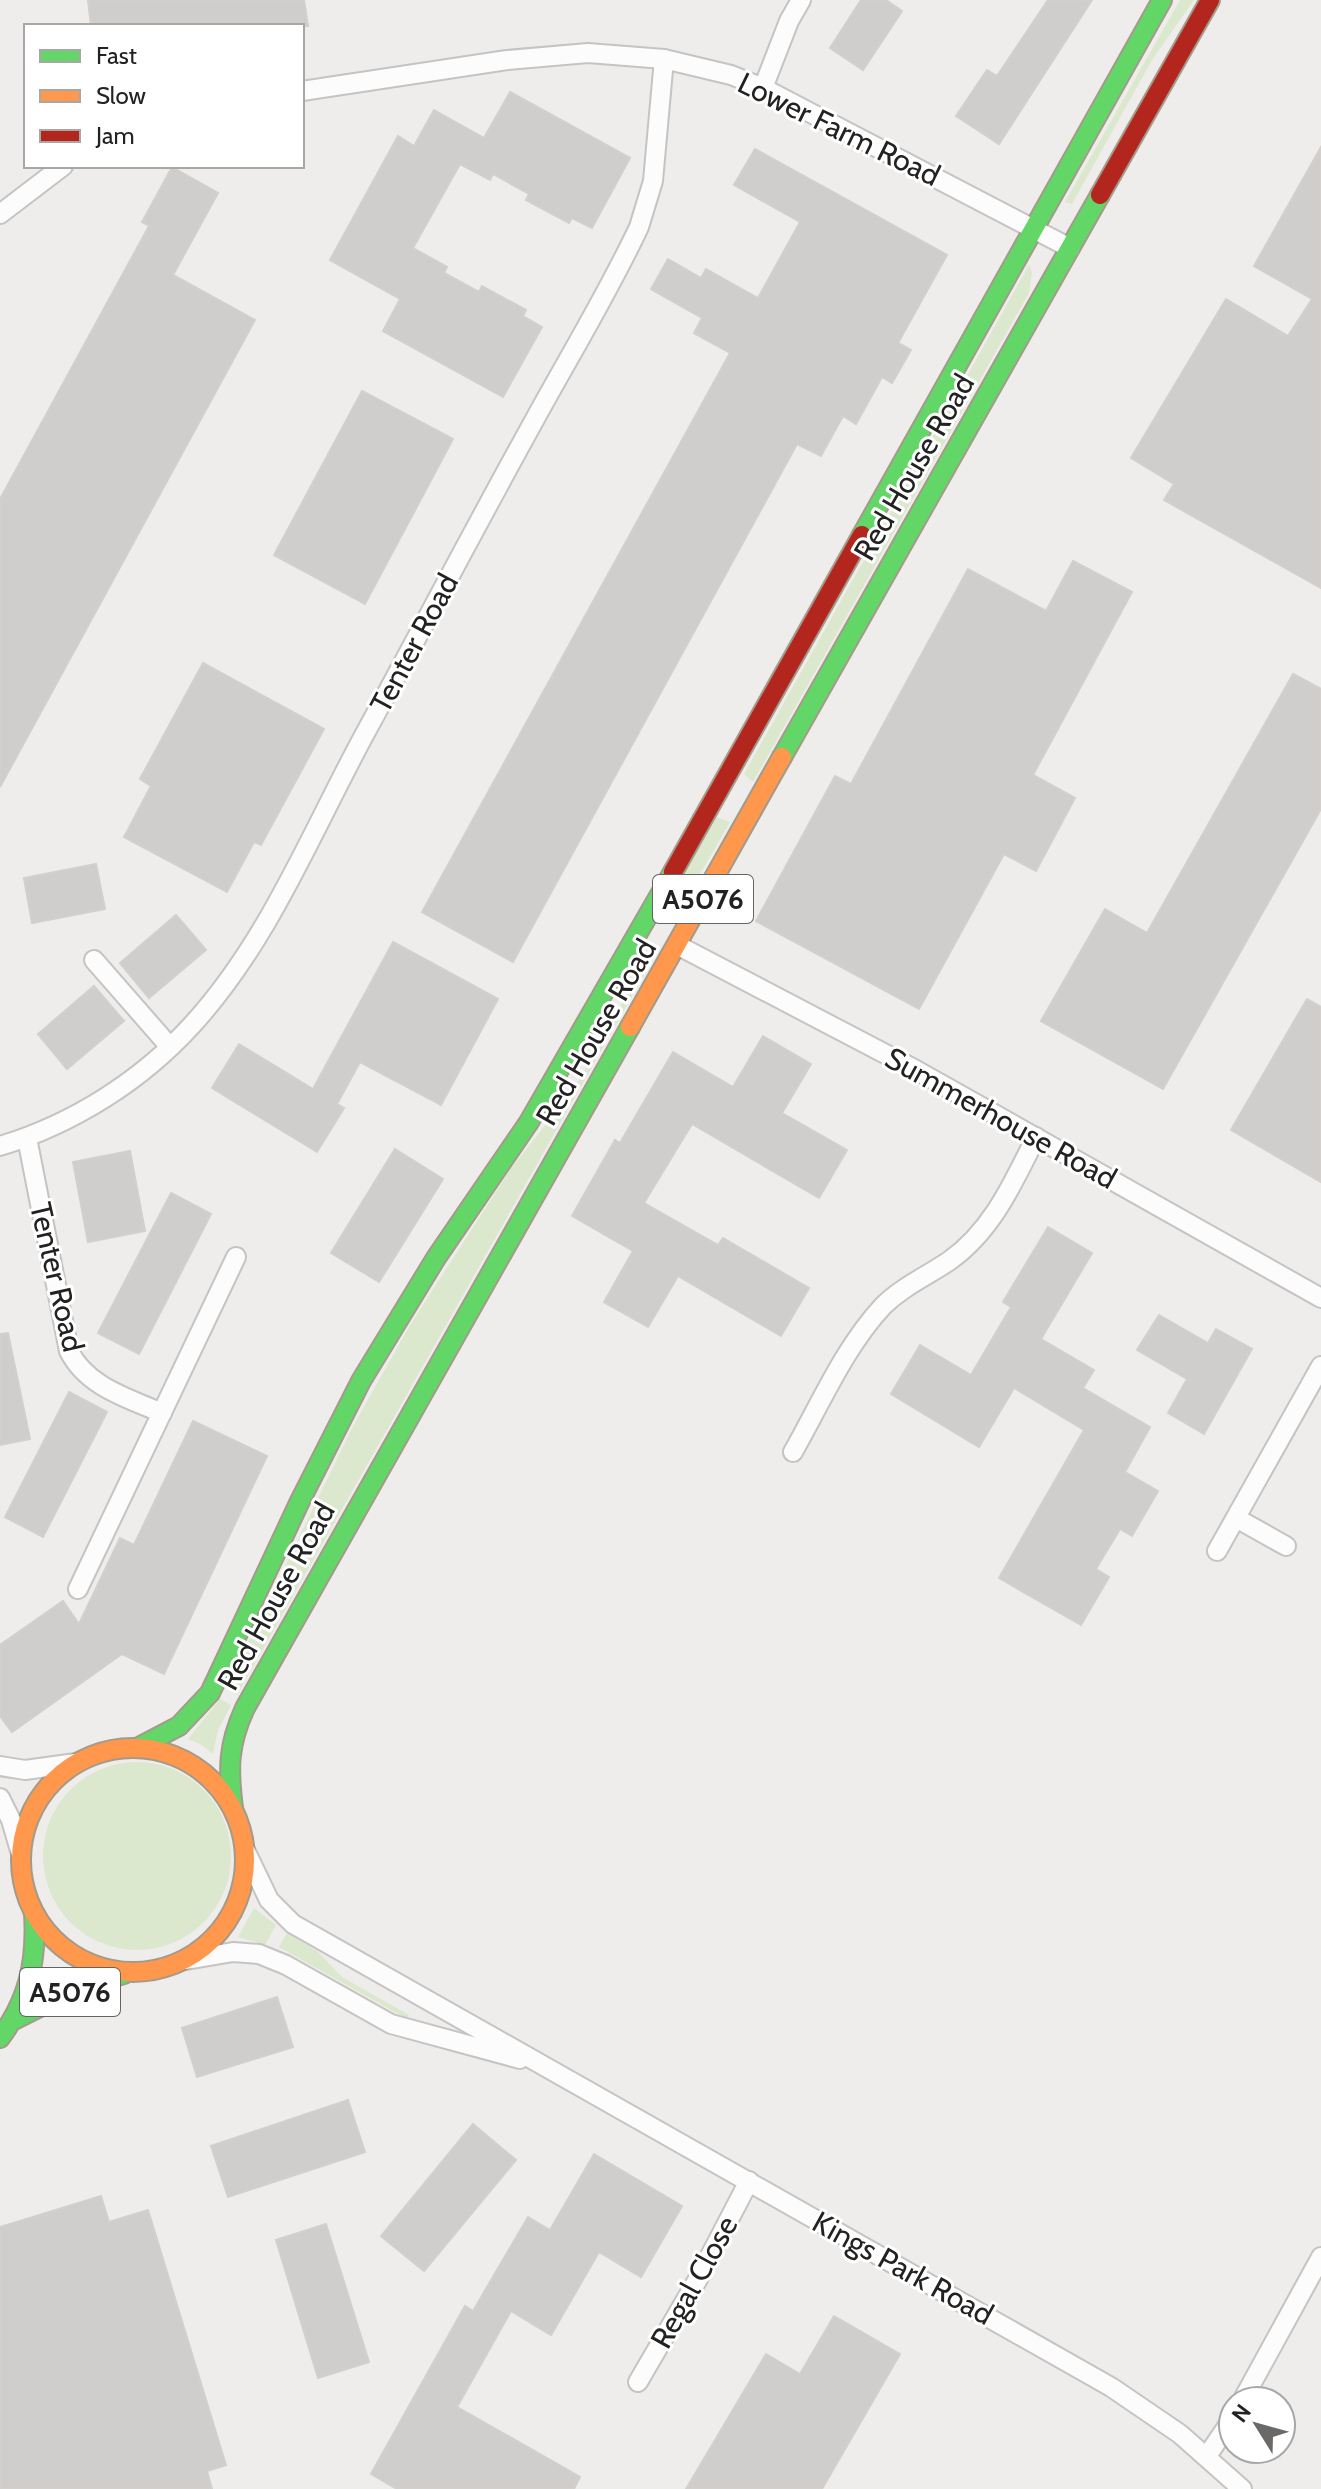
<svg xmlns="http://www.w3.org/2000/svg" width="1321" height="2489" font-family="Cabin,sans-serif">
<rect width="100%" height="100%" fill="#efedeb"/>
<!-- grass -->
<g fill="#dbe8ce">
<path d="M1180,0H1194L1152,60L1072,204L1065,202Z"/>
<path d="M1029,265L1032,273L1029,293L753,782L744,774Z"/>
<path d="M717,817L730,822L677,914L679,883Z"/>
<path d="M640,972L644,975L237,1695L226,1688L352,1428L410,1325L510,1170L574,1088Z"/>
<path d="M220,1699L231,1705L218,1730L213,1754L202,1745L188,1739Z"/>
<circle cx="137" cy="1856" r="94"/>
<path d="M254,1908L276,1925L265,1945L238,1937Z"/>
<path d="M287,1933L317,1951L342,1977L409,2015L407,2019L279,1947Z"/>
</g>
<!-- building -->
<g fill="#d0cecc" stroke="#d2cfcd" stroke-width="2">
<path d="M88,0H304L308,26H91Z"/>
<path d="M861,0H886L902,11L863,70L830,48Z"/>
<path d="M1048,0H1092L999,144L956,116L987,70L997,76Z"/>
<path d="M510,92L630,158L592,228L572,218L569,223L526,200L529,194L493,174L490,180L460,164L413,248L447,267L444,273L479,292L482,286L526,310L523,316L542,327L503,397L383,331L400,299L330,260L398,136L414,146L434,110L484,138Z"/>
<path d="M1321,147V588L1164,500L1174,484L1131,458L1226,299L1288,336L1312,299L1254,266Z"/>
<path d="M755,149L947,255L898,343L911,350L892,383L882,377L856,424L843,416L821,456L797,444L513,962L422,912L730,353L694,333L702,318L651,289L668,259L701,278L706,269L758,298L800,222L734,185Z"/>
<path d="M172,167L218,193L173,275L255,320L0,787V499L149,226L142,222Z"/>
<path d="M362,391L453,439L365,604L274,555Z"/>
<path d="M1073,561L1132,592L1033,775L1075,798L1036,871L1004,854L919,1009L756,921L835,776L851,784L968,569L1046,611Z"/>
<path d="M203,663L324,729L261,845L254,842L227,892L124,837L151,786L140,779Z"/>
<path d="M1293,674L1321,689V809L1163,1089L1041,1021L1105,909L1147,933Z"/>
<path d="M96,864L105,909L32,923L24,878Z"/>
<path d="M176,915L206,950L149,998L120,963Z"/>
<path d="M393,942L498,999L441,1105L360,1062L337,1104L344,1108L317,1152L212,1088L239,1044L313,1089Z"/>
<path d="M94,986L124,1021L67,1069L38,1034Z"/>
<path d="M1307,999L1321,1007V1182L1231,1130Z"/>
<path d="M763,1036L811,1064L782,1113L847,1150L819,1198L692,1124L644,1203L718,1245L723,1238L809,1288L781,1336L678,1276L648,1327L604,1302L633,1251L572,1216L615,1140L620,1143L673,1052L733,1087Z"/>
<path d="M395,1149L443,1179L379,1282L331,1253Z"/>
<path d="M130,1151L145,1231L88,1242L73,1162Z"/>
<path d="M171,1193L211,1214L139,1354L98,1333Z"/>
<path d="M1048,1227L1092,1253L1041,1339L1094,1370L1083,1388L1150,1427L1125,1472L1158,1491L1132,1536L1120,1529L1096,1569L1109,1577L1081,1625L999,1578L1084,1430L1014,1388L979,1447L891,1394L920,1345L971,1375L1011,1307L1003,1302Z"/>
<path d="M1159,1315L1208,1343L1216,1329L1252,1349L1204,1434L1168,1413L1187,1379L1137,1350Z"/>
<path d="M8,1333L30,1439L0,1445V1334Z"/>
<path d="M69,1392L107,1412L43,1537L5,1517Z"/>
<path d="M193,1421L267,1456L164,1674L122,1654L12,1732L0,1716V1645L63,1601L79,1624L120,1538L134,1545Z"/>
<path d="M277,1997L293,2047L197,2077L182,2028Z"/>
<path d="M348,2100L365,2152L228,2197L211,2146Z"/>
<path d="M473,2124L516,2160L424,2271L381,2236Z"/>
<path d="M594,2154L682,2206L641,2277L599,2252L551,2335L511,2311L457,2407L580,2477L574,2489H397L371,2474L465,2306L473,2311L528,2217L550,2230Z"/>
<path d="M101,2196L109,2222L148,2210L226,2465L207,2471L212,2489H0V2227Z"/>
<path d="M326,2224L369,2362L318,2378L276,2240Z"/>
<path d="M834,2316L900,2354L822,2489H686L766,2354L800,2374Z"/>
</g>
<g fill="none" stroke-linecap="round" stroke-linejoin="round">
<!-- street casing -->
<g stroke="#c5c4c3" stroke-width="22">
<g id="street">
<path d="M763,88L789,21L801,0"/>
<path d="M302,91L507,60L588,53L664,59L731,75L763,88L1070,248"/>
<path d="M0,214L63,166"/>
<path d="M677,945L916,1070L1321,1298"/>
<path d="M94,960L170,1047"/>
<path d="M27,1138L69,1351C87,1387 128,1398 162,1413"/>
<path d="M0,1146C73,1124 141,1081 192,1025C270,940 313,828 368,728C424,625 478,522 535,419C570,355 608,293 639,227L653,181L664,59"/>
<path d="M793,1452C821,1403 844,1348 883,1306C902,1287 927,1276 949,1261C992,1231 1013,1183 1036,1137"/>
<path d="M1236,1518L1286,1546"/>
<path d="M1217,1551L1321,1366"/>
<path d="M78,1589L236,1257"/>
<path d="M0,1766L25,1770L76,1763"/>
<path d="M0,1798L11,1820L21,1854"/>
<path d="M246,1852L269,1900L293,1924L1111,2387L1180,2434L1242,2489"/>
<path d="M186,1960L233,1952L259,1954L286,1965L391,2024L520,2059"/>
<path d="M638,2382L698,2279L749,2181"/>
<path d="M1242,2401L1321,2257"/>
<path d="M1207,2456L1233,2418"/>
</g>
</g>
<!-- fast casing -->
<g stroke="#a39b8a" stroke-width="22">
<g id="fast">
<path d="M862,535L1162,0"/>
<path d="M782,757L1100,195"/>
<path d="M139,1747L179,1726L210,1693L300,1501L361,1381L436,1258L529,1122L673,872"/>
<path d="M233,1808C228,1768 228,1745 245,1708L630,1027"/>
<path d="M14,2020L80,1987L124,1974"/>
<path d="M0,2038C29,1999 37,1961 34,1913"/>
</g>
</g>
<!-- slow casing -->
<g stroke="#a39b8a" stroke-width="22">
<g id="slow">
<path d="M630,1027L782,757"/>
<circle cx="133" cy="1860" r="112"/>
</g>
</g>
<!-- jam casing -->
<g stroke="#a39b8a" stroke-width="22">
<g id="jam">
<path d="M1100,195L1210,0"/>
<path d="M673,872L862,535"/>
</g>
</g>
<!-- street -->
<use href="#street" stroke="#fdfcfc" stroke-width="18"/>
<!-- fast -->
<use href="#fast" stroke="#63d668" stroke-width="18"/>
<!-- slow -->
<use href="#slow" stroke="#ff974d" stroke-width="18"/>
<!-- jam -->
<use href="#jam" stroke="#b3261e" stroke-width="18"/>
</g>
<g text-anchor="middle" dominant-baseline="central" stroke-width="6" stroke-linejoin="round" paint-order="stroke">
<!-- shield labels -->
<g fill="#fff" stroke="#646464" stroke-width="2">
<rect x="653" y="875" width="100" height="48" rx="6"/>
<rect x="20" y="1968" width="100" height="48" rx="6"/>
</g>
<g font-size="28" font-weight="bold" fill="#222">
<text x="703" y="899">A5076</text>
<text x="70" y="1992">A5076</text>
</g>
<!-- street labels -->
<g font-size="30" fill="#222" stroke="#fff">
<text transform="translate(839 129) rotate(26)">Lower Farm Road</text>
<text transform="translate(914 467) rotate(-60)">Red House Road</text>
<text transform="translate(414 643) rotate(-62)">Tenter Road</text>
<text transform="translate(596 1032) rotate(-60)">Red House Road</text>
<text transform="translate(1001 1118) rotate(29)">Summerhouse Road</text>
<text transform="translate(57 1277) rotate(77)">Tenter Road</text>
<text transform="translate(276 1596) rotate(-61)">Red House Road</text>
<text transform="translate(903 2268) rotate(29)">Kings Park Road</text>
<text transform="translate(694 2282) rotate(-61)">Regal Close</text>
</g>
</g>
<!-- legend -->
<rect x="24" y="24" width="280" height="144" fill="#ffffff" stroke="#a7a7a7" stroke-width="2"/>
<rect x="40" y="50" width="40" height="12" fill="#63d668" stroke="#a7a7a7" stroke-width="2"/>
<text x="96" y="64" font-size="24" fill="#222222">Fast</text>
<rect x="40" y="90" width="40" height="12" fill="#ff974d" stroke="#a7a7a7" stroke-width="2"/>
<text x="96" y="104" font-size="24" fill="#222222">Slow</text>
<rect x="40" y="130" width="40" height="12" fill="#b3261e" stroke="#a7a7a7" stroke-width="2"/>
<text x="96" y="144" font-size="24" fill="#222222">Jam</text>
<!-- north arrow -->
<g transform="translate(1257 2425) rotate(307)"><circle r="38" fill="#ffffff" stroke="#a7a7a7" stroke-width="2"/>
<path d="M0-6L14 30L0 20L-14 30Z" fill="#6a6968"/>
<text y="-12" font-size="22" font-weight="bold" text-anchor="middle" fill="#222222">N</text>
</g>
</svg>
